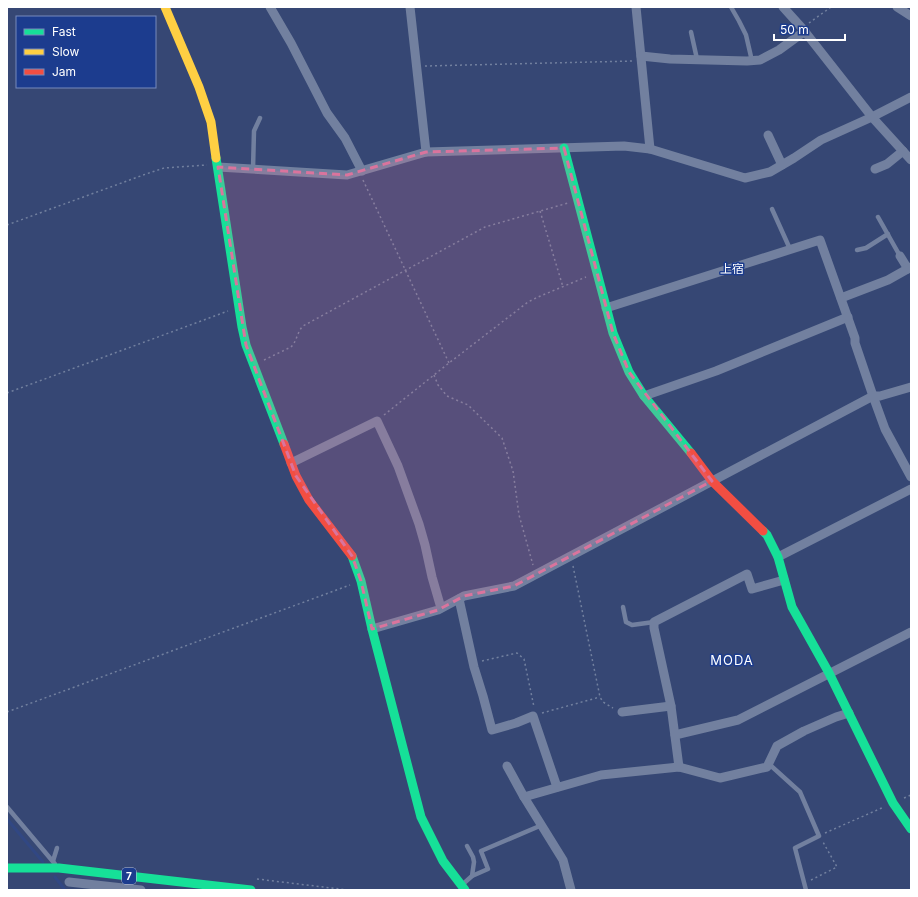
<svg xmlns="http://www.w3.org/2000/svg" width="918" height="897" font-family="Inter,'Noto Sans JP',sans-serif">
<rect width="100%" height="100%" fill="#364774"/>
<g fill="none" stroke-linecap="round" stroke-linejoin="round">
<!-- stream -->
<g stroke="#314783" stroke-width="3">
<path d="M7,819L43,862"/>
<path d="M55,877L65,890"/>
</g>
<!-- path -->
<g stroke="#72809f" stroke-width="1.5" stroke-dasharray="2 3" stroke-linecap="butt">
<path d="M809,23L831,7"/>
<path d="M425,66L633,61"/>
<path d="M363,180L449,363"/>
<path d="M540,211L563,287"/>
<path d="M7,225L146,174L164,168L207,165"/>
<path d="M264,360L291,347C297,341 297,332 303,326L485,227L568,203"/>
<path d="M434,375L438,385L447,396L468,405L502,438L513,471L519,515L533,565"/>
<path d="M7,393L228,311"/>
<path d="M384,415L449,363L528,302L538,297L586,277"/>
<path d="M573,566L600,697L603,702L613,708"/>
<path d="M482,661L517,653L524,659L534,707"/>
<path d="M7,712L350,585"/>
<path d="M542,713L600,697"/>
<path d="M904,798L911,795"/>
<path d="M825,833L884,807"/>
<path d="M257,879L348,890"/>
<path d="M811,880L837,867L823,842"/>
</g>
<!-- lane -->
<g stroke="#72809f" stroke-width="4.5">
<path d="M731,7L739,21L746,35L752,61"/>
<path d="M691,32L697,59"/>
<path d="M253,169L254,131L260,118"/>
<path d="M772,209L790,249"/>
<path d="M878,217L900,256"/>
<path d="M857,250L866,248L888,234"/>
<path d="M623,607L626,622L632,625L654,622"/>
<path d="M769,764L800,792L819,836L795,848L806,890"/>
<path d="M7,807L55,864"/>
<path d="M53,861L57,848"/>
<path d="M472,876L488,869L481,851L542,825"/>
<path d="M463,884L472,876L474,862L473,857L467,846"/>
</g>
<!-- street -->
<g stroke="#72809f" stroke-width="9">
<path d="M270,7L291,43L327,113L345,138L362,171"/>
<path d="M410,7L426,152"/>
<path d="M636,7L650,149"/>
<path d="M783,7L802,28L872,117L911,160"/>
<path d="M897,7L911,16"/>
<path d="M641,56L670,59L747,61L760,60L779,50L805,31"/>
<path d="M768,135L782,165"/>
<path d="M218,167L347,175L426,152L624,146L650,149L745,178L770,172L794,158L821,140L872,117L911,97"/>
<path d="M875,169L887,164L903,151"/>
<path d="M900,256L908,269"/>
<path d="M841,298L888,280L911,267"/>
<path d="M606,308L820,240L855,338V343L873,396L885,429L911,477"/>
<path d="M644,396L716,371L848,317"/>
<path d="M291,463L377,421L398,466L419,524L425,545L432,577L441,608"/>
<path d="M778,557L911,489"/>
<path d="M459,599L474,667L483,696L492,730L516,723L533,716L557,787"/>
<path d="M372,629L438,610L464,596L514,586L873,396H880L911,387"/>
<path d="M622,712L671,706"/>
<path d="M675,735L738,720L911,632"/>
<path d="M507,766L524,797L563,860L571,890"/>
<path d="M679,767L671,706L654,628V622L747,574L752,589L784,580"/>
<path d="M524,797L601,775L679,767L720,778L767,767L777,746L804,731L836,717L849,713"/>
<path d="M69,882L141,890"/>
</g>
<!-- fast -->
<g stroke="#16e098" stroke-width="9">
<path d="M564,148L613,333L629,372L644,396L691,453"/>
<path d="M216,158L242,327L246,345L284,444"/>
<path d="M763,531L767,535L778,557L792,607L829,673L893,803L911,829"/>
<path d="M352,556L361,581L372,629L421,817L443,861L465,890"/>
<path d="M7,868H59L251,890"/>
</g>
<!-- slow -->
<path stroke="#ffcf43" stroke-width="9" d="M165,7L199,87L211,122L216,158"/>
<!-- jam -->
<g stroke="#f24e42" stroke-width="9">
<path d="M284,444L296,476L309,500L352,556"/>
<path d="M691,453L712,481L763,531"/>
</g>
</g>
<!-- marked area -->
<path fill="#da749d" fill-opacity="0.2" stroke="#da749d" stroke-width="3" stroke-dasharray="8 5" stroke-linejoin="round" d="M564,148L613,333L629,372L712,481L514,586L464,596L438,610L372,629L361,581L352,556L296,476L246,345L218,167L347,175L426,152Z"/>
<g text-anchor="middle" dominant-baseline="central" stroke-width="3" stroke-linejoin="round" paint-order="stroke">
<!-- shield labels -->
<rect fill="#1c3c8e" stroke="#bbc4dd" stroke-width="1" x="122" y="868" width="14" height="16" rx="3"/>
<g font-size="10" font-weight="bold" fill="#fff">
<text x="129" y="876">7</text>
</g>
<!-- neighbourhood labels -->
<g font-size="12" fill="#fff" stroke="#1c3c8e">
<text x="732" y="268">上宿</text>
</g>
<!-- quarter labels -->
<g font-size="13" letter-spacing="1" fill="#fff" stroke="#1c3c8e">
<text x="732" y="660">MODA</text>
</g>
</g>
<!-- border -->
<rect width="918" height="897" fill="none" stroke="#ffffff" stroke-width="16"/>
<!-- legend -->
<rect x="16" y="16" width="140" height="72" fill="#1c3c8e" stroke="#778abb"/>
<rect x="24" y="29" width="20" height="6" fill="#16e098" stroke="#778abb"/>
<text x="52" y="36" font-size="12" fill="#ffffff">Fast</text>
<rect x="24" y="49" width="20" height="6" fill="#ffcf43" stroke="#778abb"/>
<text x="52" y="56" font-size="12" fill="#ffffff">Slow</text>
<rect x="24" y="69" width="20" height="6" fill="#f24e42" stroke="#778abb"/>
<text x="52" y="76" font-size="12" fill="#ffffff">Jam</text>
<!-- scale -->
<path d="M774 34v6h71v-6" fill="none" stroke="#ffffff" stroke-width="2"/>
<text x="780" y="34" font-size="12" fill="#ffffff" stroke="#1c3c8e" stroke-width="3" paint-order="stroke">50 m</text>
</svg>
